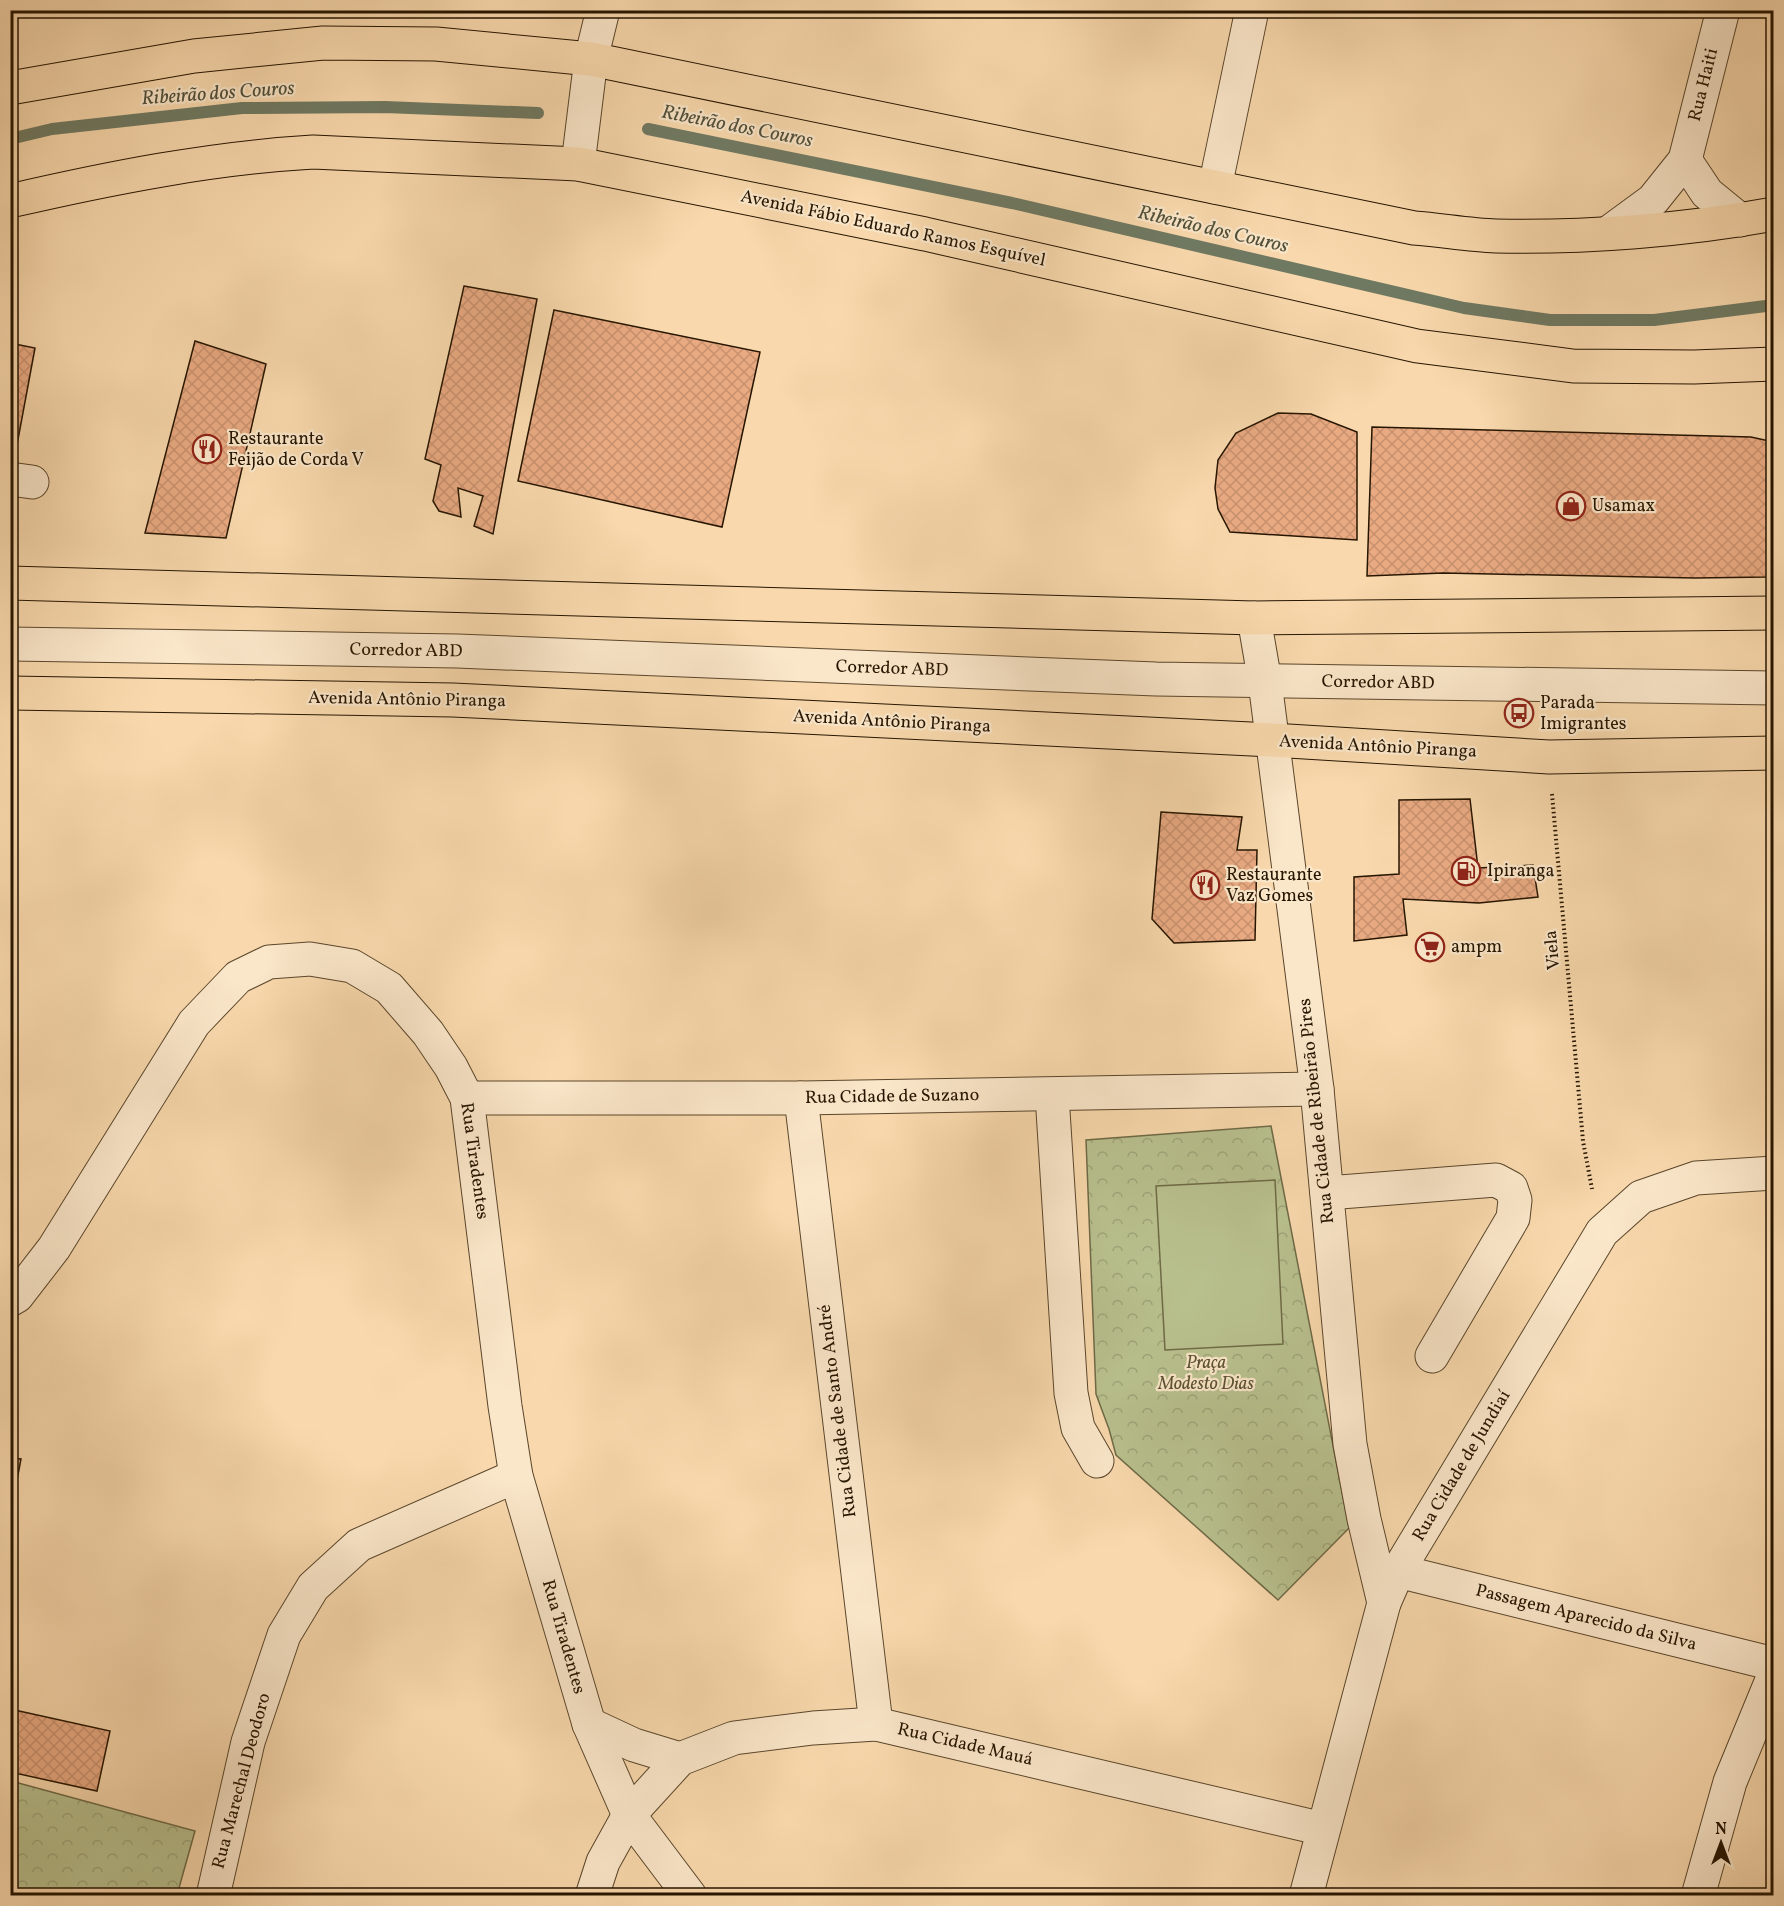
<svg xmlns="http://www.w3.org/2000/svg" width="1784" height="1906" font-family="Vollkorn,serif">
<defs>
<pattern id="forest-crowns" width="20" height="18" patternUnits="userSpaceOnUse" patternTransform="scale(1.5)"><rect width="20" height="18" fill="#b8c08e"/><path d="M2 6a3 3 0 1 1 6 0M12 15a3 3 0 1 1 6 0" fill="none" stroke="#9ea479"/></pattern>
<pattern id="building-cross-hatch" width="8" height="8" patternUnits="userSpaceOnUse" patternTransform="scale(1.5)"><rect width="8" height="8" fill="#e9aa82"/><path d="M0 0l8 8M0 8l8-8" fill="none" stroke="#c8916e"/></pattern>
</defs>
<rect width="100%" height="100%" fill="#f8d8ac"/>
<filter id="stains"><feTurbulence type="fractalNoise" baseFrequency=".00333" numOctaves="4"/><feColorMatrix values="0 0 0 0 .2 0 0 0 0 .09 0 0 0 0 .02 0 0 0 .5 -.17"/></filter>
<radialGradient id="worn" r=".72"><stop offset=".6" stop-color="#630" stop-opacity="0"/><stop offset="1" stop-color="#630" stop-opacity=".3"/></radialGradient>
<!-- forest -->
<g fill="url(#forest-crowns)" stroke="#6f6a47" stroke-width="1.5">
<path d="M1271,1126L1349,1528L1278,1600L1116,1455L1109,1429L1096,1394L1086,1140Z"/>
<path d="M11,1781L195,1831L177,1895H11Z"/>
</g>
<!-- pitch -->
<path fill="#b8c08e" stroke="#6f6a47" stroke-width="1.5" d="M1275,1180L1283,1344L1165,1350L1156,1186Z"/>
<g fill="none" stroke-linecap="round" stroke-linejoin="round">
<!-- stream -->
<g stroke="#6f7962" stroke-width="12">
<path d="M648,129L1012,203L1464,308L1550,320H1654L1774,305"/>
<path d="M10,139L52,129L242,108L385,107L538,113"/>
</g>
</g>
<!-- building -->
<g fill="url(#building-cross-hatch)" stroke="#261500" stroke-width="1.5">
<path d="M464,286L537,299L493,534L474,526L483,496L458,488L461,517L439,511L433,501L441,465L425,459Z"/>
<path d="M554,310L760,352L722,527L518,481Z"/>
<path d="M195,341L266,364L226,538L145,533Z"/>
<path d="M10,343L35,348L14,461H10Z"/>
<path d="M1278,413L1311,414L1357,432V540L1230,532L1218,509L1215,488L1218,460L1236,433Z"/>
<path d="M1372,427L1751,437L1774,442V571L1766,577L1695,578L1443,573L1367,576Z"/>
<path d="M1470,799L1478,868L1533,865L1538,897L1479,903L1403,899L1407,935L1354,941V877L1399,874V800Z"/>
<path d="M1161,812L1242,817L1237,850H1257L1255,940L1174,943L1152,919Z"/>
<path d="M10,1458L21,1459L10,1517Z"/>
<path d="M10,1709L110,1731L97,1791L10,1772Z"/>
</g>
<g fill="none" stroke-linecap="round" stroke-linejoin="round">
<!-- minor casing -->
<g stroke="#5a462b" stroke-width="35">
<g id="minor">
<path d="M1685,160L1707,193L1740,220"/>
<path d="M578,164L591,59L603,10"/>
<path d="M1215,187L1252,10"/>
<path d="M1608,233L1653,200L1685,160L1723,10"/>
<path d="M10,479L32,482"/>
<path d="M1254,618L1265,682L1317,1089L1350,1444L1364,1519L1384,1603"/>
<path d="M10,644L457,651L1156,679L1774,688"/>
<path d="M1052,1095L1071,1393L1078,1428L1097,1461"/>
<path d="M467,1098H801L1317,1089"/>
<path d="M801,1098L876,1724"/>
<path d="M1327,1193L1496,1180L1511,1188L1515,1200L1513,1218L1432,1356"/>
<path d="M10,1300L17,1296L54,1248L194,1023L238,977L269,962L310,959L352,966L389,988L428,1033L451,1067L467,1098L505,1406L516,1476L589,1724L629,1815L690,1896"/>
<path d="M1398,1571L1774,1664"/>
<path d="M589,1724L634,1745L680,1759"/>
<path d="M213,1896L248,1742L284,1635L313,1587L359,1545L516,1476"/>
<path d="M592,1896L603,1862L629,1815L680,1759L734,1738L813,1728L876,1724L1323,1829"/>
<path d="M1306,1896L1384,1603L1398,1571L1602,1232L1641,1197L1696,1178L1774,1173"/>
<path d="M1698,1896L1730,1782L1774,1675"/>
</g>
</g>
<!-- major casing -->
<g stroke="#261500" stroke-width="35">
<g id="major">
<path d="M10,88L194,56L323,43L436,44L591,59L1414,228C1441,230 1469,235 1496,236C1585,238 1686,230 1774,214"/>
<path d="M10,201C110,178 211,158 313,152L578,164L925,234L1417,346L1573,366L1694,367L1774,364"/>
<path d="M10,583L1254,618L1774,613"/>
<path d="M10,693L453,700L1272,740L1549,757L1774,753"/>
</g>
</g>
<!-- path -->
<path stroke="#261500" stroke-width="4" stroke-dasharray="1.5 3" stroke-linecap="butt" d="M1552,794L1583,1141L1592,1189"/>
<!-- minor -->
<use href="#minor" stroke="#fae6c9" stroke-width="33"/>
<!-- major -->
<use href="#major" stroke="#f8d8ac" stroke-width="33"/>
</g>
<!-- icons -->
<defs>
<g id="restaurant-ring" transform="scale(1.5)"><circle r="9.5" fill="#fae6c9" stroke="#8f2418" stroke-width="1.5"/><path d="M-5-6h1v4h1v-4h1v4h1v-4h1v5L-1.5 .5V6h-2V.5L-5-1ZM5-6V6H3V1.5H1.5Q1.5-4 5-6Z" fill="#8f2418"/></g>
<g id="shop-ring" transform="scale(1.5)"><circle r="9.5" fill="#fae6c9" stroke="#8f2418" stroke-width="1.5"/><path d="M-5-2.5h2.3a2.7 3.5 0 0 1 5.4 0H5L5.5 6h-11ZM-1.5-2.5h3a1.5 2.3 0 0 0-3 0Z" fill="#8f2418"/></g>
<g id="bus-ring" transform="scale(1.5)"><circle r="9.5" fill="#fae6c9" stroke="#8f2418" stroke-width="1.5"/><path d="M-5-6H5V4H4V6H2V4H-2V6H-4V4H-5ZM-3.5-4V0h7V-4ZM-3.5 1.2v1.5H-2V1.2ZM2 1.2v1.5H3.5V1.2Z" fill="#8f2418"/></g>
<g id="fuel-ring" transform="scale(1.5)"><circle r="9.5" fill="#fae6c9" stroke="#8f2418" stroke-width="1.5"/><path d="M-5.5-6h7V0h2V4h1.3V-2.5L3-4.5l.8-.8L6-3V5H2.5V1h-1V6h-7ZM-4.2-4.7v3.2H.2V-4.7Z" fill="#8f2418"/></g>
<g id="supermarket-ring" transform="scale(1.5)"><circle r="9.5" fill="#fae6c9" stroke="#8f2418" stroke-width="1.5"/><path d="M-6-5.5h2.5l.6 2H6L4.5 2H-2.5L-4.4-4H-6ZM-1.5 3.2a1.3 1.3 0 1 0 .1 0ZM3 3.2a1.3 1.3 0 1 0 .1 0Z" fill="#8f2418"/></g>
</defs>
<g fill-rule="evenodd">
<use href="#restaurant-ring" x="207" y="449"/>
<use href="#shop-ring" x="1571" y="506"/>
<use href="#bus-ring" x="1519" y="713"/>
<use href="#fuel-ring" x="1466" y="871"/>
<use href="#restaurant-ring" x="1205" y="885"/>
<use href="#supermarket-ring" x="1430" y="947"/>
</g>
<g text-anchor="middle" dominant-baseline="central" stroke-width="4.5" stroke-linejoin="round" paint-order="stroke">
<!-- street labels -->
<g font-size="18" fill="#261500" stroke="#fae6c9">
<text transform="translate(1704 85) rotate(-76)">Rua Haiti</text>
<text transform="translate(893 229) rotate(12)">Avenida Fábio Eduardo Ramos Esquível</text>
<text transform="translate(406 651) rotate(1)">Corredor ABD</text>
<text transform="translate(892 669) rotate(2)">Corredor ABD</text>
<text transform="translate(1378 683) rotate(1)">Corredor ABD</text>
<text transform="translate(407 700) rotate(1)">Avenida Antônio Piranga</text>
<text transform="translate(892 722) rotate(3)">Avenida Antônio Piranga</text>
<text transform="translate(1378 747) rotate(3)">Avenida Antônio Piranga</text>
<text transform="translate(1553 950) rotate(-95)">Viela</text>
<text transform="translate(892 1097) rotate(-1)">Rua Cidade de Suzano</text>
<text transform="translate(1317 1111) rotate(-96)">Rua Cidade de Ribeirão Pires</text>
<text transform="translate(474 1161) rotate(82)">Rua Tiradentes</text>
<text transform="translate(838 1411) rotate(-97)">Rua Cidade de Santo André</text>
<text transform="translate(1462 1466) rotate(-59)">Rua Cidade de Jundiaí</text>
<text transform="translate(1586 1618) rotate(14)">Passagem Aparecido da Silva</text>
<text transform="translate(563 1637) rotate(74)">Rua Tiradentes</text>
<text transform="translate(965 1745) rotate(13)">Rua Cidade Mauá</text>
<text transform="translate(242 1781) rotate(-75)">Rua Marechal Deodoro</text>
</g>
<!-- poi labels -->
<g font-size="18" fill="#261500" stroke="#fae6c9" text-anchor="start">
<text x="228" y="439">Restaurante<tspan x="228" dy="21">Feijão de Corda V</tspan></text>
<text x="1592" y="506">Usamax</text>
<text x="1540" y="703">Parada<tspan x="1540" dy="21">Imigrantes</tspan></text>
<text x="1487" y="871">Ipiranga</text>
<text x="1226" y="875">Restaurante<tspan x="1226" dy="21">Vaz Gomes</tspan></text>
<text x="1451" y="947">ampm</text>
</g>
<!-- park labels -->
<g font-size="18" font-style="italic" fill="#595132" stroke="#fae6c9">
<text x="1206" y="1363">Praça<tspan x="1206" dy="21">Modesto Dias</tspan></text>
</g>
<!-- water labels -->
<g font-size="20" font-style="italic" fill="#504f39" stroke="#fae6c9">
<text transform="translate(218 94) rotate(-4)">Ribeirão dos Couros</text>
<text transform="translate(737 127) rotate(11)">Ribeirão dos Couros</text>
<text transform="translate(1213 230) rotate(13)">Ribeirão dos Couros</text>
</g>
</g>
<!-- margin -->
<rect width="1784" height="1906" fill="none" stroke="#f8d8ac" stroke-width="36"/>
<rect x="12" y="12" width="1760" height="1882" fill="none" stroke="#261500" stroke-width="3"/>
<rect x="18" y="18" width="1748" height="1870" fill="none" stroke="#261500" stroke-width="1.5"/>
<!-- north arrow -->
<g transform="translate(1721 1843)" stroke="#fae6c9" stroke-width="4.5" paint-order="stroke">
<path d="M0-4.5L10 22L0 15L-10 22Z" fill="#261500"/>
<text y="-9" font-size="16" font-weight="bold" text-anchor="middle" fill="#261500">N</text>
</g>
<rect width="100%" height="100%" filter="url(#stains)"/>
<rect width="100%" height="100%" fill="url(#worn)"/>
</svg>
